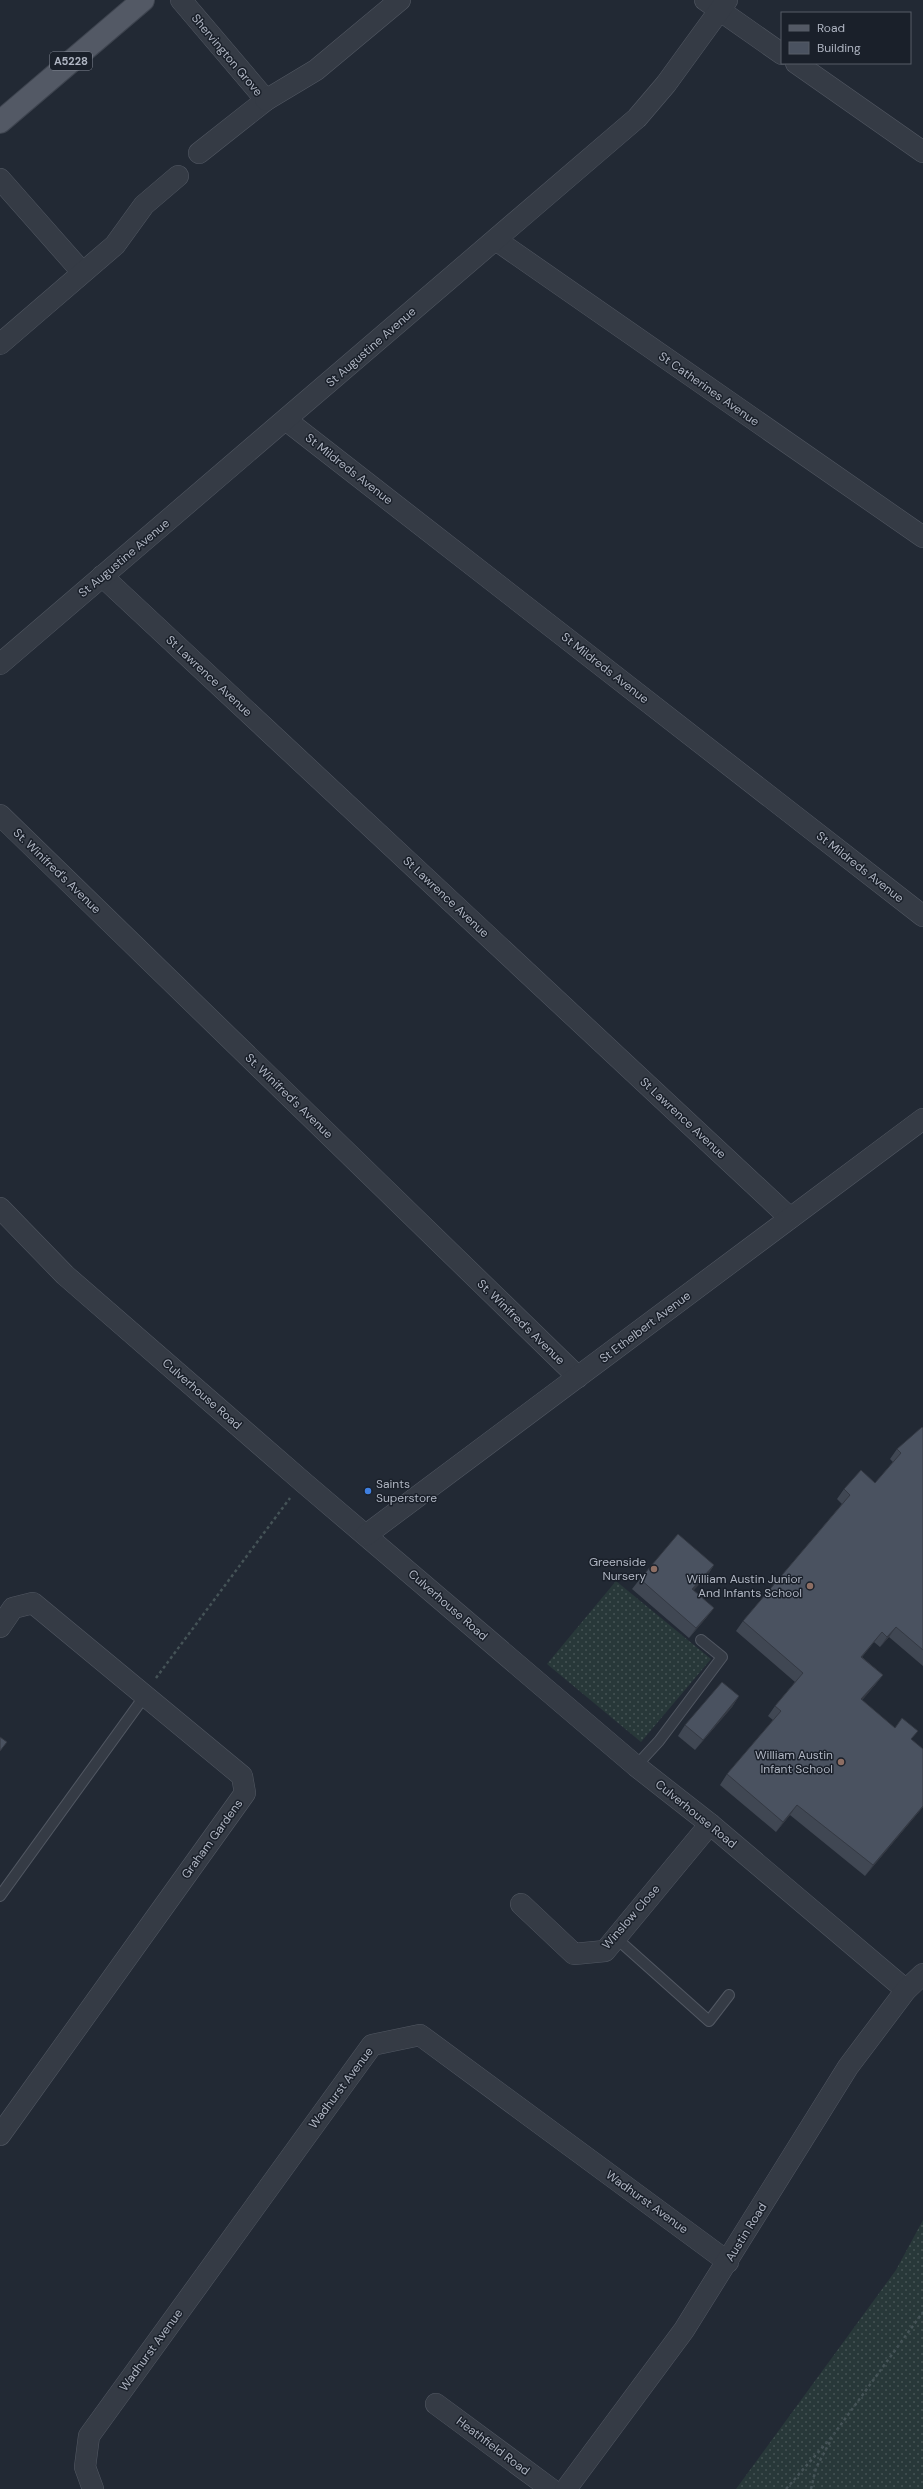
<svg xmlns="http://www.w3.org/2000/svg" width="923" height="2489" font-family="'DM Sans',sans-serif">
<defs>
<pattern id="grass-dots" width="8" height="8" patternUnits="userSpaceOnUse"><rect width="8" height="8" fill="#283839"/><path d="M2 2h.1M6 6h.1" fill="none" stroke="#455354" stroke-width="1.8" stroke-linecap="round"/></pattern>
</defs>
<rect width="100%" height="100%" fill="#222934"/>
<!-- grass -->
<g fill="url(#grass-dots)">
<path d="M616,1581L711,1659L641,1742L547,1664Z"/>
<path d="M923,2220V2489H736L896,2270Z"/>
</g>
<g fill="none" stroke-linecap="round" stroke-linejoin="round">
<!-- service casing -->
<g stroke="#525863" stroke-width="12">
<g id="service">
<path d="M636,1766L659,1741L722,1657L701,1640"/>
<path d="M0,1896L144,1697"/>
<path d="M616,1938L709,2021L729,1995"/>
</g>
</g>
<!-- minor casing -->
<g stroke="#525863" stroke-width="22">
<g id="minor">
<path d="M181,0L266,100L199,153"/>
<path d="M705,0L782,54"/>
<path d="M796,63L923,152"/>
<path d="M266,100L316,70L400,0"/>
<path d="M0,179L82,272"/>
<path d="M496,240L923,537"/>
<path d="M0,344L115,245L144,205L178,176"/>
<path d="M286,420L923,916"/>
<path d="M102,576L790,1218"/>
<path d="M0,664L637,118L666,84L727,0"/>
<path d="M0,815L578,1377"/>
<path d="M0,1208L65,1275L303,1482L636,1766L710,1824L906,1990"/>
<path d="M366,1535L923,1119"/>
<path d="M0,1627L13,1608L33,1603L242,1776L245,1793L0,2135"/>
<path d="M521,1904L574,1954L605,1951L710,1824"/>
<path d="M436,2404L551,2489"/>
<path d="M93,2489L85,2467L89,2436L372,2045L420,2035L728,2262"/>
<path d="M566,2489L684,2330L848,2067L906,1990L923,1974"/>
</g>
</g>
<!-- primary casing -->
<g stroke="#3e444f" stroke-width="24">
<path id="primary" d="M0,122L143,0"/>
</g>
<!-- path -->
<g stroke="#455357" stroke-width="2.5" stroke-dasharray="3 3" stroke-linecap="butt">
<path d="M156,1678L290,1498"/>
<path d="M786,2489L834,2434L923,2312"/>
<path d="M811,2489L816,2468L832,2438"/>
</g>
<!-- service -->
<use href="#service" stroke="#353b45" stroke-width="10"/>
<!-- minor -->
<use href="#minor" stroke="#353b45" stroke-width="21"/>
<!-- primary -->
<use href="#primary" stroke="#535965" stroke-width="22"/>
</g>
<!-- wall -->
<g fill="#404753">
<path d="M923,1428V1666L889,1637L880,1647L874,1642L862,1657L883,1675L875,1685L862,1700L895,1728L912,1740L923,1807L865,1876L790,1815L776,1832L720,1785L727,1774L773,1720L768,1716L775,1706L795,1682L736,1631L743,1621L842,1504L837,1499L844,1489L875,1483L893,1462L890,1459L897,1449Z"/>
<path d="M714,1565L707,1576L693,1590L714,1608L706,1618L689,1638L632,1589L640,1579Z"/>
<path d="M739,1696L732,1707L695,1750L678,1736L685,1725Z"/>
</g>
<!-- shaded-wall -->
<g fill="#343943">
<path d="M714,1565L707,1576L685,1600L692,1589Z"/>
<path d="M714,1608L706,1618L689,1638L696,1628Z"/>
<path d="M896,1627L889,1637L880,1647L887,1637Z"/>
<path d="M882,1632L854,1667L861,1657Z"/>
<path d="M883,1675L875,1685L854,1710L861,1699Z"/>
<path d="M739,1696L732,1707L695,1750L703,1740Z"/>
<path d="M797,1805L790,1815L776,1832L783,1822Z"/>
<path d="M923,1806V1807L865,1876L873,1865Z"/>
</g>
<!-- building -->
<g fill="#4a5260" stroke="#343943">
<path d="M922,1427L923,1428V1650L896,1627L887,1637L882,1632L861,1657L883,1675L861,1699L895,1728L902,1718L918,1731L911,1739L923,1749V1806L873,1865L797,1805L783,1822L727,1774L781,1711L775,1706L803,1673L743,1621L850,1495L844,1489L861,1470L875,1483L901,1453L897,1449Z"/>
<path d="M678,1534L714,1565L692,1589L714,1608L696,1628L640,1579Z"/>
<path d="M722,1682L739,1696L703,1740L685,1725Z"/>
<path d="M0,1737L7,1742L0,1751Z"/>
</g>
<!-- markers -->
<circle fill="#3f7fe0" stroke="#1a202a" stroke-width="1.5" cx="368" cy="1491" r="4"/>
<g fill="#8d6e63" stroke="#1a202a" stroke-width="1.5">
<circle cx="654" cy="1569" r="4"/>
<circle cx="810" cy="1586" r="4"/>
<circle cx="841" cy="1762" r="4"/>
</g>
<g text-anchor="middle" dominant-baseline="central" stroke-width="3" stroke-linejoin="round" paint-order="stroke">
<!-- shield labels -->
<rect fill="#1a202a" stroke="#828894" stroke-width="1" x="50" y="52" width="42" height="18" rx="3"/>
<g font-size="11" font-weight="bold" fill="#afb5c2">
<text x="71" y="61">A5228</text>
</g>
<!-- street labels -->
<g font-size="12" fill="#afb5c2" stroke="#1a202a">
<text transform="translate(227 55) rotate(50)">Shervington Grove</text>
<text transform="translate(371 347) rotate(-41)">St Augustine Avenue</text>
<text transform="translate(709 389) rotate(35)">St Catherines Avenue</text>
<text transform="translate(349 469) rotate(38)">St Mildreds Avenue</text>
<text transform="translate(124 558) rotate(-40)">St Augustine Avenue</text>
<text transform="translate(605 668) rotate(38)">St Mildreds Avenue</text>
<text transform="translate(209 676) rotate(43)">St Lawrence Avenue</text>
<text transform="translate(860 867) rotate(38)">St Mildreds Avenue</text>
<text transform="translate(57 871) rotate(44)">St. Winifred's Avenue</text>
<text transform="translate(446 897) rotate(43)">St Lawrence Avenue</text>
<text transform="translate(289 1096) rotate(44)">St. Winifred's Avenue</text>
<text transform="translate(683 1118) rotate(43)">St Lawrence Avenue</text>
<text transform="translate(521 1322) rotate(44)">St. Winifred's Avenue</text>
<text transform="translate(645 1327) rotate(-37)">St Ethelbert Avenue</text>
<text transform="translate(202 1394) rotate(41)">Culverhouse Road</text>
<text transform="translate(448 1605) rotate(41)">Culverhouse Road</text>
<text transform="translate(696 1814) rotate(39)">Culverhouse Road</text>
<text transform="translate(212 1839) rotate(-54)">Graham Gardens</text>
<text transform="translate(631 1917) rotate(-49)">Winslow Close</text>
<text transform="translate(341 2088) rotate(-53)">Wadhurst Avenue</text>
<text transform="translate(647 2202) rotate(36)">Wadhurst Avenue</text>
<text transform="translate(746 2232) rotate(-58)">Austin Road</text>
<text transform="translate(151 2350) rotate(-54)">Wadhurst Avenue</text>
<text transform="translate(493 2446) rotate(37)">Heathfield Road</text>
</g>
<!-- poi labels -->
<g font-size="12" fill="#afb5c2" stroke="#1a202a" text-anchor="end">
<text x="376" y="1484" text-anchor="start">Saints<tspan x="376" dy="14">Superstore</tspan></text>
<text x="646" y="1562">Greenside<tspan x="646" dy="14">Nursery</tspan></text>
<text x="802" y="1579">William Austin Junior<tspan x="802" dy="14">And Infants School</tspan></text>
<text x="833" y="1755">William Austin<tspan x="833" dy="14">Infant School</tspan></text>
</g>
</g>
<!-- legend -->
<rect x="781" y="12" width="130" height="52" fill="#1a202a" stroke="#565c67"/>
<rect x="789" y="25" width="20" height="6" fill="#535965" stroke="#565c67"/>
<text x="817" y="32" font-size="12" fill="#afb5c2">Road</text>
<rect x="789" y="42" width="20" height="12" fill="#4a5260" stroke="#565c67"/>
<text x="817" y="52" font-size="12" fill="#afb5c2">Building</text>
</svg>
